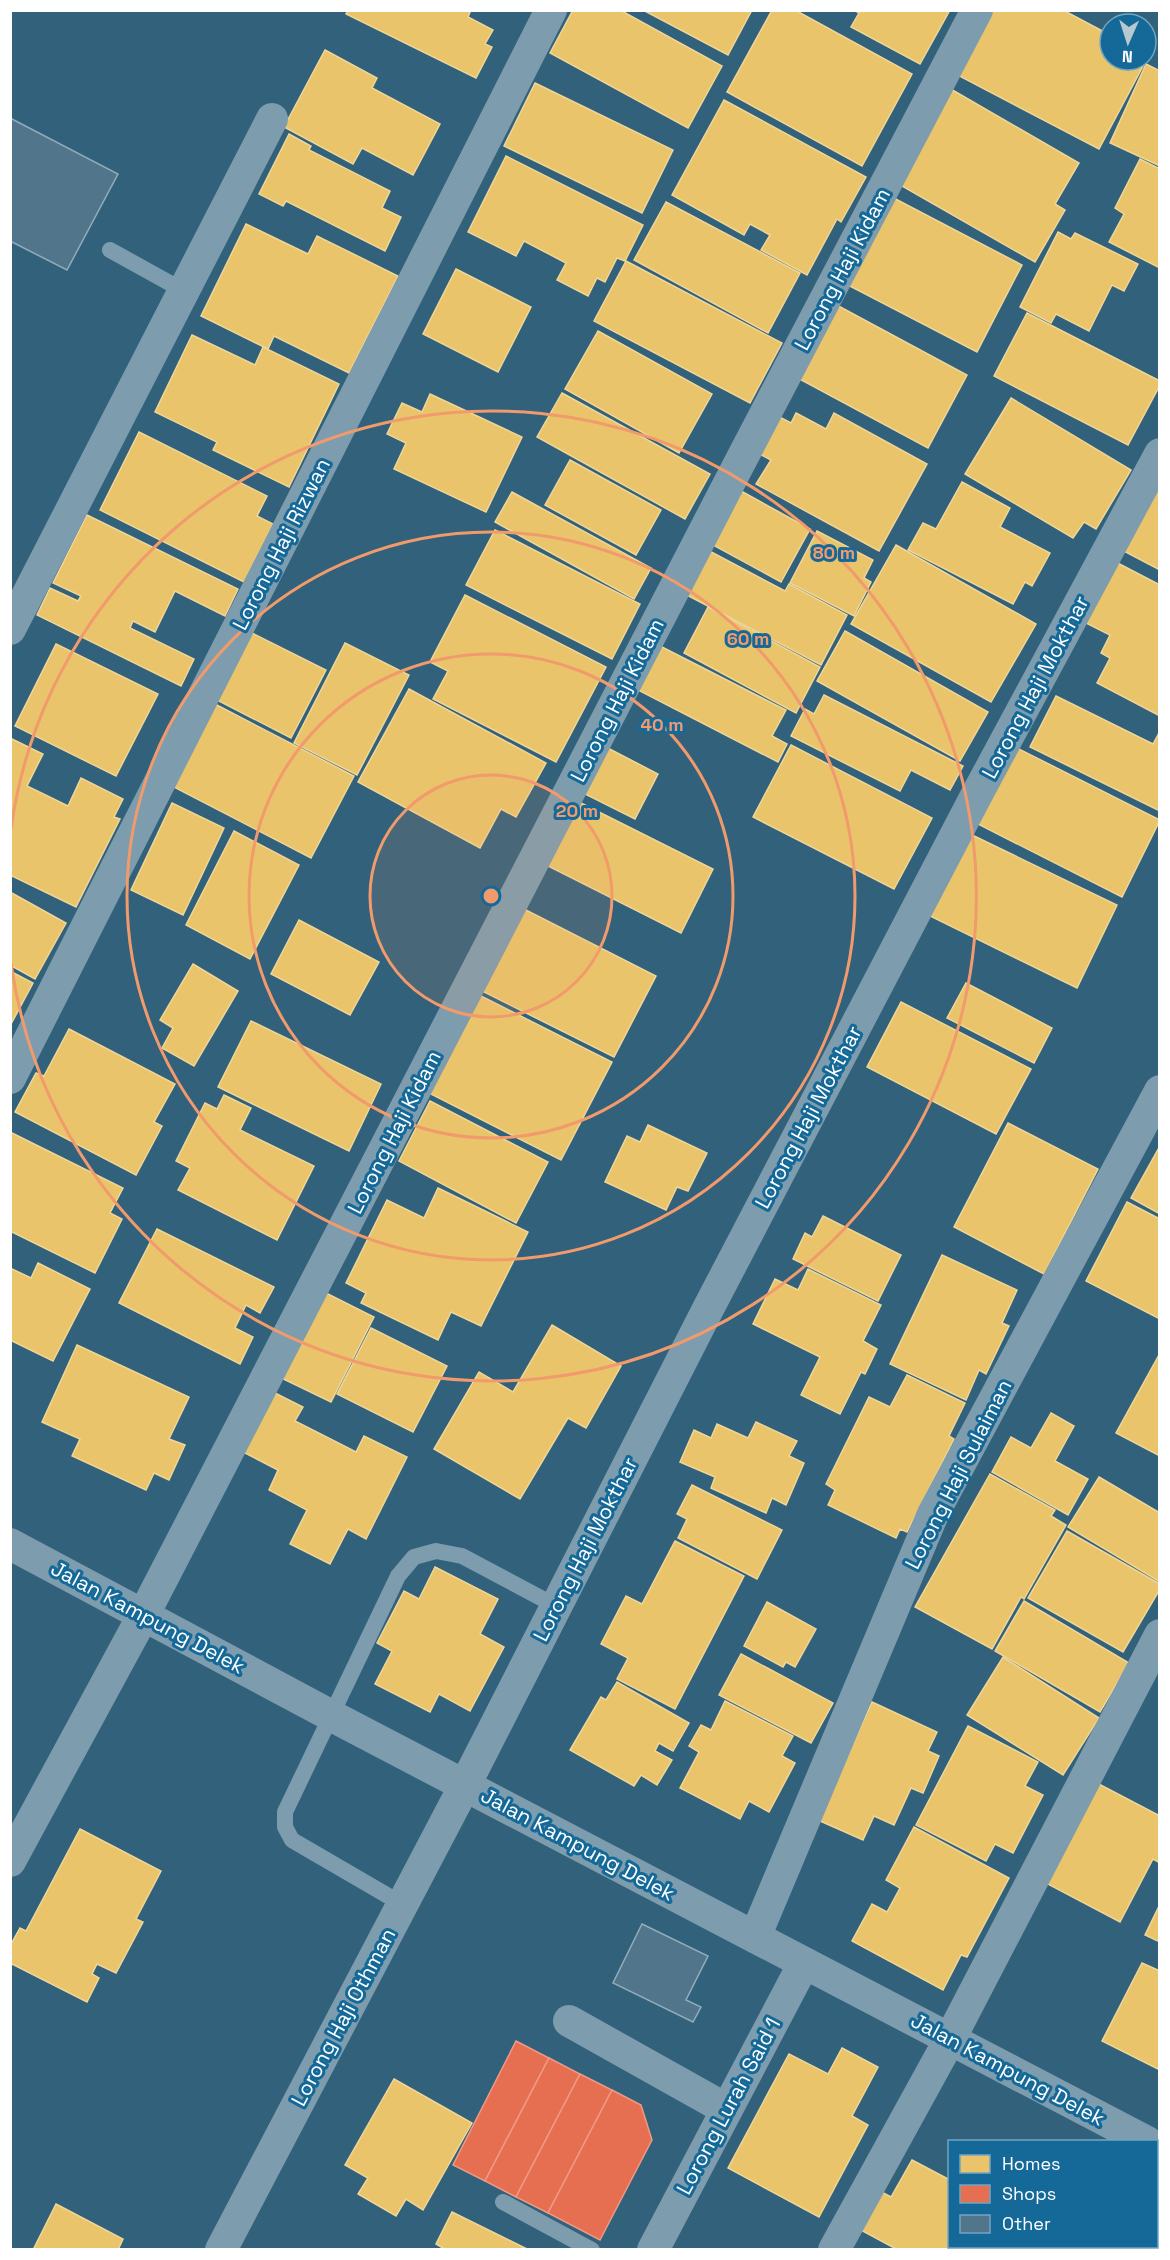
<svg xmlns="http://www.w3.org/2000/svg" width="1170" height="2260" font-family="'Space Grotesk',sans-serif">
<rect width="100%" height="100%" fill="#32617b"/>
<!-- homes -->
<g fill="#e9c46a" stroke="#f0d697" stroke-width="1.5">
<path d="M348,10H471L468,17L493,30L485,44L492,47L476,78L346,14Z"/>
<path d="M573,10H620L722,66L688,128L550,53Z"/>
<path d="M643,10H752L728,55Z"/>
<path d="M772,10H795L912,74L862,166L727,92Z"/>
<path d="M854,10H950L920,64L851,27L859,13Z"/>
<path d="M979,10H1063L1110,35V60H1146V54L1149,55L1099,149L948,70Z"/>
<path d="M325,50L377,78L372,88L440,124L413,175L362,148L353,164L284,127Z"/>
<path d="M1146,64L1160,71V166L1110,143Z"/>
<path d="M535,83L673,150L642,213L504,146Z"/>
<path d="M949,88L1079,163L1055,204L1065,210L1035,262L895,182Z"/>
<path d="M724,100L866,177L841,222L837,219L807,275L761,250L770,235L750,224L744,235L672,195Z"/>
<path d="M289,134L311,146L309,150L390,191L382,208L401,217L385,251L286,201L283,206L259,194Z"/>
<path d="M506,156L643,225L625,261L617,258L605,282L597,278L588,296L557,280L566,263L524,241L516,256L468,232Z"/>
<path d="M1140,159L1160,169V268L1109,242L1124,214L1115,208Z"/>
<path d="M886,194L1022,265L977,352L840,281Z"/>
<path d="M666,202L800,273L768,333L634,260Z"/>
<path d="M246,224L308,254L317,236L398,276L349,373L274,336L268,349L201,316Z"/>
<path d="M1058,232L1071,239L1075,233L1138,264L1124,291L1112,285L1089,331L1056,314L1051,323L1020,307Z"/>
<path d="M626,261L782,343L750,403L594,321Z"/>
<path d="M456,269L531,307L498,372L423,334Z"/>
<path d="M831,302L967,375L928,448L792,375Z"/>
<path d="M1027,313L1160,381V385L1128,445L994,376Z"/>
<path d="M598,331L712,394L679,453L565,389Z"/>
<path d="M192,335L255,365L263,347L339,384L289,487L213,450L217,442L155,412Z"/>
<path d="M562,393L710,474L685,519L537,437Z"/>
<path d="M430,394L522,437L486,512L394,469L406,443L387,434L402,403L422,412Z"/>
<path d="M1011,398L1131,470L1096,529L1084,522L1073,538L965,474Z"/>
<path d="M796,413L826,429L834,413L927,464L879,551L756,484L771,460L754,451L774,414L791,423Z"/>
<path d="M139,432L267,496L257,516L273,524L244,582L100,510Z"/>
<path d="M570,460L661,510L636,555L545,505Z"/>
<path d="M1160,476V570L1116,547Z"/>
<path d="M962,482L1010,508L1000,527L1050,553L1032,586L1025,582L1013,604L908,550L923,523L936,529Z"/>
<path d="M732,486L810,529L781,582L702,539Z"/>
<path d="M512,492L651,568L634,599L495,522Z"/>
<path d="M87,515L238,589L225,616L175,591L155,632L133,621L130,628L194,659L181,686L37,615L50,588L78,601L81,596L53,583Z"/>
<path d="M495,530L640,604L612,659L466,585Z"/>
<path d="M817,531L873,560L864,578L871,582L854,616L790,583Z"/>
<path d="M896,545L1036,624L991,702L851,624Z"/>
<path d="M700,546L785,591L789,584L847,615L821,665L677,590Z"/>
<path d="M1108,558L1160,585V716L1097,683L1110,658L1101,653L1110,635L1076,618Z"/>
<path d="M465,595L606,667L556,762L433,699L448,671L430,662Z"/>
<path d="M708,607L820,667L796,713L684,653Z"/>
<path d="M845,631L988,712L960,761L817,681Z"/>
<path d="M250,632L326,670L291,738L215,699Z"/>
<path d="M345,643L409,675L357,775L294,743Z"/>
<path d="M56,644L158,694L116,776L15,726Z"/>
<path d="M660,646L786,710L772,736L787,744L778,762L638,690Z"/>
<path d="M409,689L546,763L516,817L501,809L480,848L358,782Z"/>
<path d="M824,695L963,766L950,790L911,770L900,791L791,736L805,709L814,714Z"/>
<path d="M1056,696L1153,744L1160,731V811L1030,747Z"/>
<path d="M213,703L354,776L311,858L170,785Z"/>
<path d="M10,738L43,754L27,786L68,806L81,778L123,799L114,817L120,819L76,907L10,875Z"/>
<path d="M600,744L658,774L635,819L577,790Z"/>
<path d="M791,745L932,818L894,889L753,817Z"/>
<path d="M1015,747L1160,820L1122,897L976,823Z"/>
<path d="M573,799L713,869L681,933L540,862Z"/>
<path d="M172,803L224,828L183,915L131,890Z"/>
<path d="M234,831L299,865L250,959L186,925Z"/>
<path d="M970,834L1117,905L1077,988L930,916Z"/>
<path d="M10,892L66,923L35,979L10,965Z"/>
<path d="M518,906L656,976L614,1057L476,988Z"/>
<path d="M299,920L379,962L350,1015L271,974Z"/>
<path d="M193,964L238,991L194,1066L162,1048L173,1028L160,1020Z"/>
<path d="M10,971L33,983L10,1026Z"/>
<path d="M966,983L1052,1028L1034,1063L947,1018Z"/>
<path d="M473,992L612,1062L561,1160L423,1090Z"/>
<path d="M901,1002L1031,1069L996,1134L867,1067Z"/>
<path d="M251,1021L381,1084L349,1151L218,1087Z"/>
<path d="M69,1029L175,1084L154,1122L162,1126L136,1175L15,1112L36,1073L44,1076Z"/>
<path d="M224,1095L251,1108L240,1130L314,1166L277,1240L178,1190L190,1168L176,1161L205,1103L217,1109Z"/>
<path d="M430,1101L548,1162L516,1223L399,1161Z"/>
<path d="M1008,1123L1098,1169L1044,1274L954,1227Z"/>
<path d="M648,1125L707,1153L688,1191L677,1187L666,1210L605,1182L627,1136L640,1142Z"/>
<path d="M10,1132L123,1188L110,1213L122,1219L95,1273L10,1231Z"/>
<path d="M1160,1146V1214L1131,1198Z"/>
<path d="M438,1188L528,1232L481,1326L451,1312L438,1340L361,1303L366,1293L346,1283L387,1200L424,1218Z"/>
<path d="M1127,1202L1160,1219V1319L1086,1281Z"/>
<path d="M823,1216L901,1255L878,1301L793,1259L805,1233L812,1237Z"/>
<path d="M157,1229L274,1287L260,1313L246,1305L235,1328L253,1337L240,1364L119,1303Z"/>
<path d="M942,1255L1017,1290L1002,1323L1009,1326L986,1374L979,1370L966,1400L890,1364Z"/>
<path d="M38,1263L90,1289L53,1361L10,1340V1268L31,1278Z"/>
<path d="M808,1269L881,1305L863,1341L877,1349L865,1374L861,1372L840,1414L801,1395L820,1357L753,1324L775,1279L798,1290Z"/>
<path d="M320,1290L374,1317L331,1402L277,1376Z"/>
<path d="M552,1325L621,1366L586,1428L568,1418L520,1499L434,1449L479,1372L513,1392Z"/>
<path d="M371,1328L447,1366L413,1432L337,1394Z"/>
<path d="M77,1345L189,1397L169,1439L185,1445L169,1480L154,1473L146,1490L72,1456L80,1439L42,1422Z"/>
<path d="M1160,1353V1456L1116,1433Z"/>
<path d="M907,1375L965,1403L949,1436L954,1439L907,1532L900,1529L896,1538L828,1505L835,1490L826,1484L869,1397L890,1407Z"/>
<path d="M273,1392L303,1407L295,1421L356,1452L364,1436L407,1457L366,1539L348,1529L330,1564L290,1544L307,1510L269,1490L278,1470L243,1452Z"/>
<path d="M1051,1413L1074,1426L1055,1461L1088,1479L1068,1515L992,1472L1011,1437L1031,1448Z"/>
<path d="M756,1422L797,1441L789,1456L804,1463L786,1505L772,1498L766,1513L711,1488L715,1477L680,1462L694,1430L711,1438L717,1424L748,1438Z"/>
<path d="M990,1474L1055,1510L1051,1516L1066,1525L1024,1599L1021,1597L992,1649L915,1607Z"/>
<path d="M1099,1477L1160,1513V1582L1068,1527Z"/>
<path d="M692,1485L782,1530L757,1579L678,1538L687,1519L677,1514Z"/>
<path d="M1067,1531L1160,1584V1589L1123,1652L1028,1598Z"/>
<path d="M675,1541L744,1576L675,1709L617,1679L628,1658L601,1644L626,1596L642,1604Z"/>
<path d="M435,1567L498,1599L480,1634L504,1647L470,1711L439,1694L430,1712L375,1684L392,1651L377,1643L404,1591L419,1599Z"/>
<path d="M1024,1601L1129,1663L1100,1712L995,1651Z"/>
<path d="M767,1602L816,1629L795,1667L786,1662L783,1667L744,1646Z"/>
<path d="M741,1654L833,1703L811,1743L719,1695Z"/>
<path d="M1003,1657L1099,1718L1063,1775L967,1715Z"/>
<path d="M617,1682L689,1723L673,1751L659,1743L655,1751L672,1760L657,1785L641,1775L634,1786L570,1750L601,1697L606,1700Z"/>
<path d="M725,1701L793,1736L782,1756L795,1763L769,1812L749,1801L740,1819L680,1788L699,1752L689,1746L701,1725L711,1730Z"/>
<path d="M872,1702L937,1732L928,1751L939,1756L923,1793L911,1788L894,1825L874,1816L863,1840L818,1820Z"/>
<path d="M968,1726L1038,1762L1025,1786L1043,1795L1013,1853L995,1844L986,1861L916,1825Z"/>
<path d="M1093,1781L1160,1816V1863L1153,1859L1120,1922L1044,1882Z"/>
<path d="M914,1827L1009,1878L967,1957L961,1955L943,1990L852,1941L872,1904L887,1912L900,1888L886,1880Z"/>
<path d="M80,1829L161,1871L136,1919L143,1922L116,1973L97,1964L92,1974L99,1978L87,2002L10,1963V1946L20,1928L26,1931Z"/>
<path d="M1160,1904V1942L1145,1935Z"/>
<path d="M1142,1963L1160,1971V2070L1102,2041Z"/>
<path d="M842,2048L878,2067L852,2116L868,2125L819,2217L728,2168L789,2054L828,2074Z"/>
<path d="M394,2079L472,2123L423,2210L406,2199L396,2216L358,2194L368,2178L345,2165Z"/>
<path d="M912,2160L950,2180V2246H964L962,2250H898L857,2228L878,2190L891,2197Z"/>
<path d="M56,2204L123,2239L118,2250H33Z"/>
<path d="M452,2212L529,2250H446L436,2244Z"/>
<path d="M974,2246H1049L1055,2250H973Z"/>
</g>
<!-- shops -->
<g fill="#e76f51" stroke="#ee9a85" stroke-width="1.5">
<path d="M516,2041L549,2058L485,2181L453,2165Z"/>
<path d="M549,2058L580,2074L516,2197L485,2181Z"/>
<path d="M580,2074L612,2090L548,2213L516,2197Z"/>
<path d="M612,2090L641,2105L652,2140L600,2240L548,2213Z"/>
</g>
<!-- building -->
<g fill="#51768b" stroke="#91acba" stroke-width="1.5">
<path d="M10,118L118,174L67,270L10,241Z"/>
<path d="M642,1924L708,1956L686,2000L701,2007L693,2022L613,1983Z"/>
</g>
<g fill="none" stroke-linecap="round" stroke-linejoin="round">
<!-- service -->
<g stroke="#7d9cad" stroke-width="16">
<path d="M110,250L184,291"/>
<path d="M402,1904L292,1840L285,1827V1812L398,1576L414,1557L436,1551L462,1556L556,1606"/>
<path d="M503,2202L592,2250"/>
</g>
<!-- minor -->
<g stroke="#7d9cad" stroke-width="32">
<path d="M10,629L272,119"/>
<path d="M10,1078L551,10"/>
<path d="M10,1544L330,1715L1147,2142"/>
<path d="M10,1861L144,1614L739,464L977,10"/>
<path d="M755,1937L933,1514L1160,1091"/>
<path d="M569,2021L726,2109"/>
<path d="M221,2250L465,1785L709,1307L976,796L1160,454"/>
<path d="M653,2250L804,1963"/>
<path d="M834,2250L950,2039L1160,1635"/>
<path d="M1108,2250L1110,2246"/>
</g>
</g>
<!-- distance rings -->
<circle cx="491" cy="896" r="121" fill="#f19b6d" fill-opacity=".12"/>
<g fill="none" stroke="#f19b6d" stroke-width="3">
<circle cx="491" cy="896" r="121"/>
<circle cx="491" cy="896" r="242"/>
<circle cx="491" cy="896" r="364"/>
<path d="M11 829A485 485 0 1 1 11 963"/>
</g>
<g text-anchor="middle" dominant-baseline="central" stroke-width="6" stroke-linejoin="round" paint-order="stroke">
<!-- street labels -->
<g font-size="21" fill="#fff" stroke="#146999">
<text transform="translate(842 269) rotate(-62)">Lorong Haji Kidam</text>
<text transform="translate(281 544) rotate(-63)">Lorong Haji Rizwan</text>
<text transform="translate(1035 687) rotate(-62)">Lorong Haji Mokthar</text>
<text transform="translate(617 700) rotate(-63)">Lorong Haji Kidam</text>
<text transform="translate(808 1117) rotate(-62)">Lorong Haji Mokthar</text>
<text transform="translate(394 1132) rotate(-63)">Lorong Haji Kidam</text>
<text transform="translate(958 1474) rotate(-63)">Lorong Haji Sulaiman</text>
<text transform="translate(585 1549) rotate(-63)">Lorong Haji Mokthar</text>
<text transform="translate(148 1617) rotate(28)">Jalan Kampung Delek</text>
<text transform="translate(578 1844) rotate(28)">Jalan Kampung Delek</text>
<text transform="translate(343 2017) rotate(-62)">Lorong Haji Othman</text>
<text transform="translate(1008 2069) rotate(28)">Jalan Kampung Delek</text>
<text transform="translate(728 2106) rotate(-62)">Lorong Lurah Said 1</text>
</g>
</g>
<circle cx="491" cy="896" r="9" fill="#f19b6d" stroke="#146999" stroke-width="3"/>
<g font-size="18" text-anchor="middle" font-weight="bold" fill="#f19b6d" stroke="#146999" stroke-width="6" stroke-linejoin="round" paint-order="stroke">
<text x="834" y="559">80 m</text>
<text x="748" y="645">60 m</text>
<text x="662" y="731">40 m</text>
<text x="577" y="817">20 m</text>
</g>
<!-- border -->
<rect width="1170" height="2260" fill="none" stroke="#ffffff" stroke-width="24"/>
<!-- legend -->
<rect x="948" y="2140" width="210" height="108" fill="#146999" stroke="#72a5c2" stroke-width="1.5"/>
<rect x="960" y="2155" width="30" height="18" fill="#e9c46a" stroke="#72a5c2" stroke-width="1.5"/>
<text x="1002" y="2170" font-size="18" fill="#ffffff">Homes</text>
<rect x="960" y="2185" width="30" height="18" fill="#e76f51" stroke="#72a5c2" stroke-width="1.5"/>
<text x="1002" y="2200" font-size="18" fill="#ffffff">Shops</text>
<rect x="960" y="2215" width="30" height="18" fill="#51768b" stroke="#72a5c2" stroke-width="1.5"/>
<text x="1002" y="2230" font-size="18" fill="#ffffff">Other</text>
<!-- north arrow -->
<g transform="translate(1128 42) rotate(183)"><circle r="28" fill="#146999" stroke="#72a5c2" stroke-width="1.5"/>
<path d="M0-4.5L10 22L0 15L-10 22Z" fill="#b7c8d1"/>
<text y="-9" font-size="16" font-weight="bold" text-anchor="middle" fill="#ffffff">N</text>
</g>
</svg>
